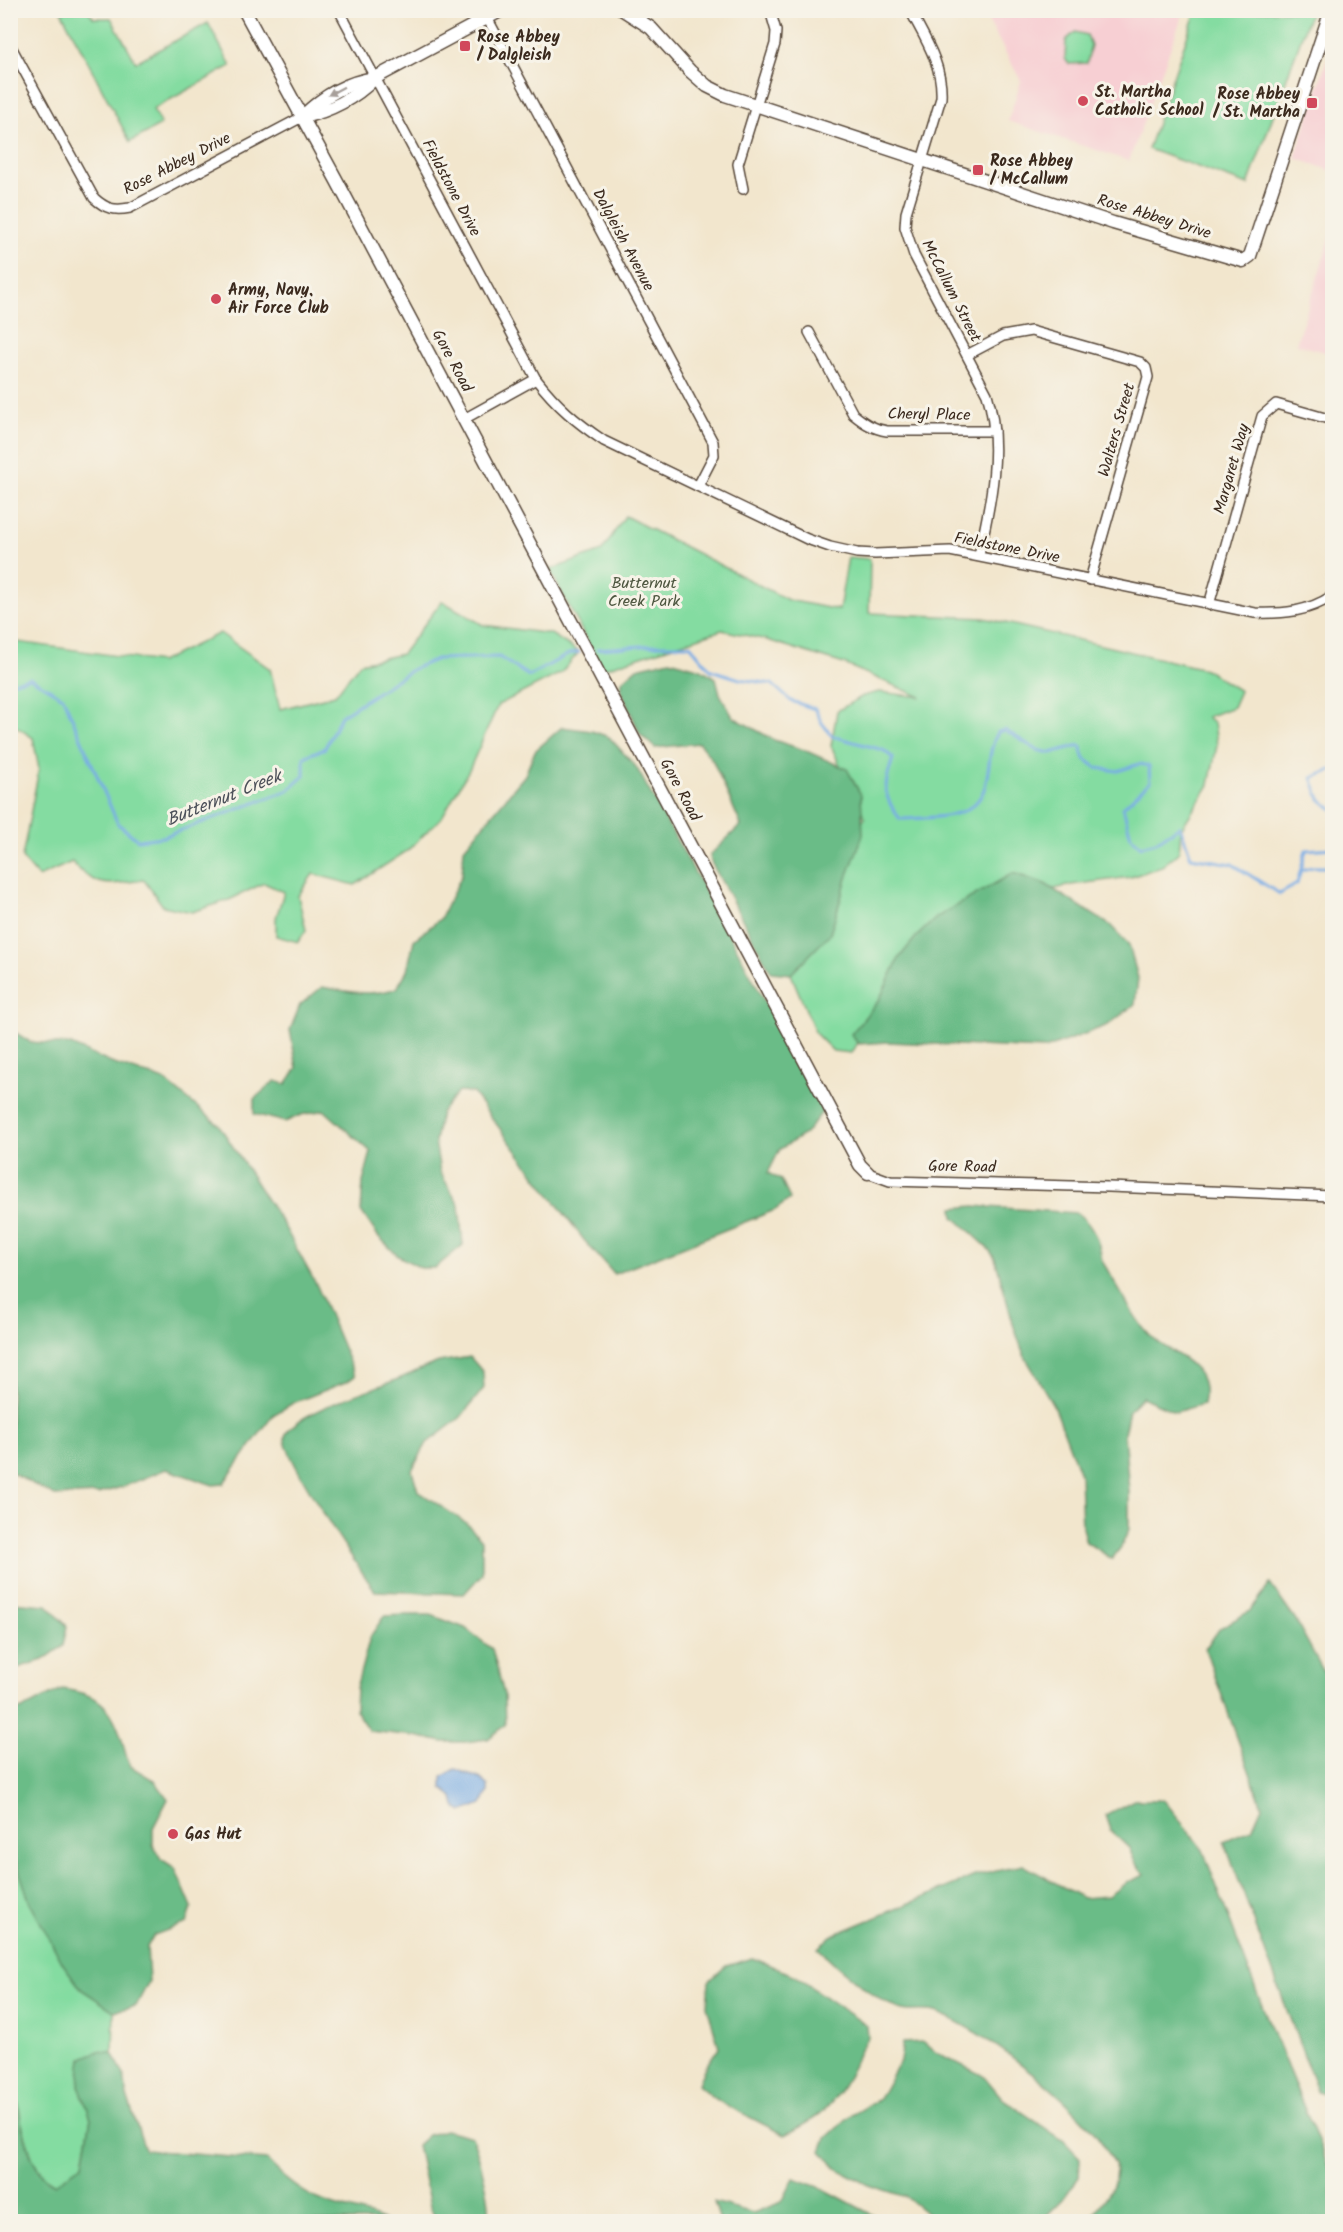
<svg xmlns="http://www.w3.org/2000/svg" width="1343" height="2232" font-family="Kalam,sans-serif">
<rect width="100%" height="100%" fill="#f7f3e8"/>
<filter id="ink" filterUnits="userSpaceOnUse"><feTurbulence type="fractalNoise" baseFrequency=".0167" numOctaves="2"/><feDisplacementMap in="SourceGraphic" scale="12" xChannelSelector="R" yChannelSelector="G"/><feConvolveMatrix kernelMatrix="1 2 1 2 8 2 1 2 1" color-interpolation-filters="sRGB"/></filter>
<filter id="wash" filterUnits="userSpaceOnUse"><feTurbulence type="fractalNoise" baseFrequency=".008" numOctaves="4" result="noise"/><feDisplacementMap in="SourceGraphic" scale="24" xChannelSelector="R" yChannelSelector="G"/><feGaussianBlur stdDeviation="1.35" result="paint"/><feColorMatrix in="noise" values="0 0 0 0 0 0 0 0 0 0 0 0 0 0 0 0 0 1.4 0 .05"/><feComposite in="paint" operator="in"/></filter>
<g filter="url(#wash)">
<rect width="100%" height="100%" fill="#f2e6cd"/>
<!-- built -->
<g fill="#f7cfd3">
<path d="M983,11H1184L1129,161L1008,121L1021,81Z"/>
<path d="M1332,44V171L1295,158Z"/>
<path d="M1332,232V354L1296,344Z"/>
</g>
<!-- green -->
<g fill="#84dca1" stroke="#608360" stroke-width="1.5">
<path d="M61,11H88L94,18H111L136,62L208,23L231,66L153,109L161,125L130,142Z"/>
<path d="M1196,11H1311L1248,185L1148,149Z"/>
<path d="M1075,32L1087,35L1091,45L1087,63L1069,64L1065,59L1066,40Z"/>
<path d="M625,516L788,600L839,610L848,557L870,559L869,613L984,618L1205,669L1240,691L1233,707L1207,717L1214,723L1217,745L1209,785L1181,829L1179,852L1162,866L1131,877L1071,885L960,912L889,987L851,1053L833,1051L816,1034L786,962L784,936L865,818L831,746L837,711L863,696L879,692L921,697L844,664L767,640L722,630L602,669L550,570L602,551Z"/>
<path d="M442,601L483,625L551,634L579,652L561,673L498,705L470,768L442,817L407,851L355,885L313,874L298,896L306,930L298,942L276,936V918L284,892L264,883L229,900L192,912L163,906L144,880C109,884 98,891 72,862L38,877L22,858L39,769L33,738L11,723V641L160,662L220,633L270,669L280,709L335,695L360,663L402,654Z"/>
<path d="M10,1847L81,1989L114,2011L113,2053L99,2051L79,2085L91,2118L83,2164L55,2184L44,2177L33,2161L21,2121L11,2052Z"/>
</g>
<!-- forest -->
<g fill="#6bbc87" stroke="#537352" stroke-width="1.5">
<path d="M670,660L701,669L716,678L720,694L733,717L774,740L804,750L847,769L861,795L863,835L848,875L830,934L791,974L771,972L711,862L710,855L741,825L713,761L699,743L655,748L640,734L621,690L622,681L637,668Z"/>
<path d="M562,727L592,731L609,737L636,767L722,921L823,1111L805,1134L780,1149L768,1173L781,1180L790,1199L775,1210L614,1274L584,1240L473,1093L458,1092L441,1112L435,1141L440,1172L459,1205L463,1245L435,1268H421L398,1256L378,1236L361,1211L363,1182L371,1152L324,1110L301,1115L285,1122L254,1114V1099L275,1081L286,1084L297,1068L290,1030L300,1005L322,987C349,992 372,997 397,988L407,971L414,940L440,919L462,875L464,848L525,775L535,751Z"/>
<path d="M1013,873L1045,884L1110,925L1129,945L1138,978L1135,1004L1108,1025L1045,1049L888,1042L858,1044L851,1034L879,1000L899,958L916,937L937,917Z"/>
<path d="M11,1032L16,1033L30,1042L71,1045L111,1063L164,1080L219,1125L284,1226L317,1286L355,1376L348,1381L293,1403L273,1415L223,1484L213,1485L166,1469L125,1486L98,1494L55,1496L11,1472Z"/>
<path d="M974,1206L1077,1213C1092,1224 1100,1242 1102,1261C1116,1283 1128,1308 1144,1329C1164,1356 1213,1358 1203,1404L1176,1412L1142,1397L1129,1410L1124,1434L1129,1491V1529L1121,1547L1112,1559L1086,1542L1082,1528L1080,1474L1055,1408L1024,1355L1014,1327L995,1258L987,1247L954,1217L953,1208Z"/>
<path d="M470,1357L483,1372L484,1388L460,1418L427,1443L412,1470L418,1491L466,1523L482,1540V1574L464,1594L375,1591C359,1568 283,1457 285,1437C289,1414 379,1387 401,1378C413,1373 426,1366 439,1362C449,1360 460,1359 470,1357Z"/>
<path d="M1270,1584L1296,1621L1332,1687V2096L1317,2091L1224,1841L1252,1829L1262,1806L1205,1649L1220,1628L1250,1611Z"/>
<path d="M11,1602L47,1605L67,1626L63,1646L43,1660L11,1670Z"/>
<path d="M405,1615H431L465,1628L492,1649L504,1694L505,1725L488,1739L465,1742H443L415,1736L369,1731L355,1710L356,1688L370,1637L384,1616Z"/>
<path d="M62,1689C94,1693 110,1703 120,1734C124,1745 125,1755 130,1766L155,1781L168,1799L153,1828V1845L161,1859L175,1868L192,1908L187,1923L154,1935L147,1947L149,1981L136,2006L114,2011L81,1989L63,1964L30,1903L11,1847V1710H20Z"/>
<path d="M1134,1800H1164L1203,1850L1264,2011L1332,2175V2221H1087C1098,2208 1120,2186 1115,2166C1114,2162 1110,2158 1109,2154C1081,2105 991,2035 938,2013C927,2008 914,2013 902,2010C876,2001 838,1968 818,1948L831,1936L975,1876L1023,1865L1083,1898L1108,1896L1126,1883L1145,1875L1135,1862L1129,1848L1110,1830L1105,1815Z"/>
<path d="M753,1958L795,1976L867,2026L868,2038C859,2048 856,2059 851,2071C836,2104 817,2121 784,2135L715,2099L698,2085L704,2069L719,2047L707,2006L709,1981L726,1966Z"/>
<path d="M924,2042L935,2052L984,2076L1002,2098L1064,2141L1080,2158L1079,2177L1063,2199L1041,2221H936L906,2197L869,2185L836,2168L821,2151L826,2138L849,2117L879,2099L900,2061L903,2043Z"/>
<path d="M99,2051L113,2053L124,2075L127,2096L145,2150L267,2160C281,2175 299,2191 318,2199C340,2209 363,2211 385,2221H11V2052C15,2085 21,2152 43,2176C46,2179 51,2182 55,2184L83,2164L91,2118L79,2085L82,2058Z"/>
<path d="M445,2130L472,2137C478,2152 494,2207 488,2221H436L430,2206L417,2145L428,2135Z"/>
<path d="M794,2178L822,2188L884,2221H720L714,2202L753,2213L782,2202Z"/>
</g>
<!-- water -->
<path fill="#78ace5" stroke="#5a6b82" stroke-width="1.5" d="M455,1769L481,1779L488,1785V1792L482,1804L462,1812L455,1807L453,1797L442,1788V1777Z"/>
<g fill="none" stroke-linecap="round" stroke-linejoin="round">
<!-- stream -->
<g stroke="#78ace5" stroke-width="3">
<path d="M597,649L657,645H690L711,670L740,679L772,684L791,701L815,709L822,723L832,736L883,750L893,758C884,788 881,793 900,819C931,817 979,822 986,782C990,764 989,748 998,732L1005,730L1037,750L1051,753L1080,745L1085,759L1097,768L1118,771L1139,764L1149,766L1150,782L1123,807L1131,837L1141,846L1156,842L1180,826L1191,857L1232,864L1280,894L1297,884L1306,850L1332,848"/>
<path d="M10,683L30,678L63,697L118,824L138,840L163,837L287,791L304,776V757L325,748L341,716L413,669L437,659L499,657L529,676L569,654L579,652"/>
<path d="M1332,770L1312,778L1320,799L1332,809"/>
<path d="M1302,870L1312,867H1332"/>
</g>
</g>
</g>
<g filter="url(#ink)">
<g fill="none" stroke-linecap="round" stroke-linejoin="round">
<!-- minor casing -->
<g stroke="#564638" stroke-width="12">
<g id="minor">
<path d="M339,10L536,379C557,406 576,422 604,441L807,539L830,547L857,553L875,554L950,551L1255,613C1283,614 1308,612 1332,596"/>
<path d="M483,10L713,442L714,455L698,486"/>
<path d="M910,10C925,39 943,65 941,98L906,213L905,227L914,255L987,394C1003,446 991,503 979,555"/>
<path d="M10,45L94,198C106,209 114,211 130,208L302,117"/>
<path d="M743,189L738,164L775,44L776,31L770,10"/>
<path d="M809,332L853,414C864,423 873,429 887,431H994"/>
<path d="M967,355L1003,336L1031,331L1140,362L1146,368L1148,377L1090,580"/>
<path d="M464,419L536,379"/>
<path d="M1209,605L1262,416L1276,404L1332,420"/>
<path d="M868,1173L890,1181L1109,1187L1332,1196"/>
</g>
</g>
<!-- tertiary casing -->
<g stroke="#564638" stroke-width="15">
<g id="tertiary">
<path d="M244,10L337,181L860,1165L868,1173"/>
<path d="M623,10L651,28L690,71L707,86L725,95L1113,223L1243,261L1250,256L1331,10"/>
<path d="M302,117C331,111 355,98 375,78L502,10"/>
<path d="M302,117C323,96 346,82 375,78"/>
</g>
</g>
<!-- minor -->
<use href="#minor" stroke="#fff" stroke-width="9"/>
<!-- tertiary -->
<use href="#tertiary" stroke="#fff" stroke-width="12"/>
</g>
<!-- one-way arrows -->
<defs><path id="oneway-solid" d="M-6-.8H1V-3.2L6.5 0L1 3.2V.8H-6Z" transform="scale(1.5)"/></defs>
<use fill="#a79f9a" href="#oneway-solid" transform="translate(336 91) rotate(152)"/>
</g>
<!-- markers -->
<g fill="#d1495b" stroke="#f7f3e8" stroke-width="2">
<rect x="459" y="40" width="12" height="12" rx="3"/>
<circle cx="1083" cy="101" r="6"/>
<rect x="1306" y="97" width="12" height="12" rx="3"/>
<rect x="972" y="164" width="12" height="12" rx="3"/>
<circle cx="216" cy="299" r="6"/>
<circle cx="173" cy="1834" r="6"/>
</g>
<g text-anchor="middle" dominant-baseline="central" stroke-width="6" stroke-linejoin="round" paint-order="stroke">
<!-- poi labels -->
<g font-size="16" font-weight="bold" fill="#3b2a1e" stroke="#f7f3e8" text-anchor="start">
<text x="477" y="37">Rose Abbey<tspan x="477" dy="18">/ Dalgleish</tspan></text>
<text x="1095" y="92">St. Martha<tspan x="1095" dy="18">Catholic School</tspan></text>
<text x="1300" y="94" text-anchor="end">Rose Abbey<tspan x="1300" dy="18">/ St. Martha</tspan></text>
<text x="990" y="161">Rose Abbey<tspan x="990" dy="18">/ McCallum</tspan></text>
<text x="228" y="290">Army, Navy,<tspan x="228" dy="18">Air Force Club</tspan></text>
<text x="185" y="1834">Gas Hut</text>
</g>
<!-- street labels -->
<g font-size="16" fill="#3b2a1e" stroke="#f7f3e8">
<text transform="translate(177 164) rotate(-27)">Rose Abbey Drive</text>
<text transform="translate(451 188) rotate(62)">Fieldstone Drive</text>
<text transform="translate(1154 217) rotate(17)">Rose Abbey Drive</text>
<text transform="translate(623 240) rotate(62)">Dalgleish Avenue</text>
<text transform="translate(951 291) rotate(63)">McCallum Street</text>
<text transform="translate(452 361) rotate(62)">Gore Road</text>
<text transform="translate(929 415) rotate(1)">Cheryl Place</text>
<text transform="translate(1117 430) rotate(-74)">Walters Street</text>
<text transform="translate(1232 469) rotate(-74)">Margaret Way</text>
<text transform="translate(1007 548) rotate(11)">Fieldstone Drive</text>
<text transform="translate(680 790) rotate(62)">Gore Road</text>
<text transform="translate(962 1167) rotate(1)">Gore Road</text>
</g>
<!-- park labels -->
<g font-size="16" fill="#4d563f" stroke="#f7f3e8">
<text x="644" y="583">Butternut<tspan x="644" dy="18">Creek Park</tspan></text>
</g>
<!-- water labels -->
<g font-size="18" font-style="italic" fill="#4d515a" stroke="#f7f3e8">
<text transform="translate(224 799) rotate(-22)">Butternut Creek</text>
</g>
</g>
<!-- margin -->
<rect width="1343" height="2232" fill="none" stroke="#f7f3e8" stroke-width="36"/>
</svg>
